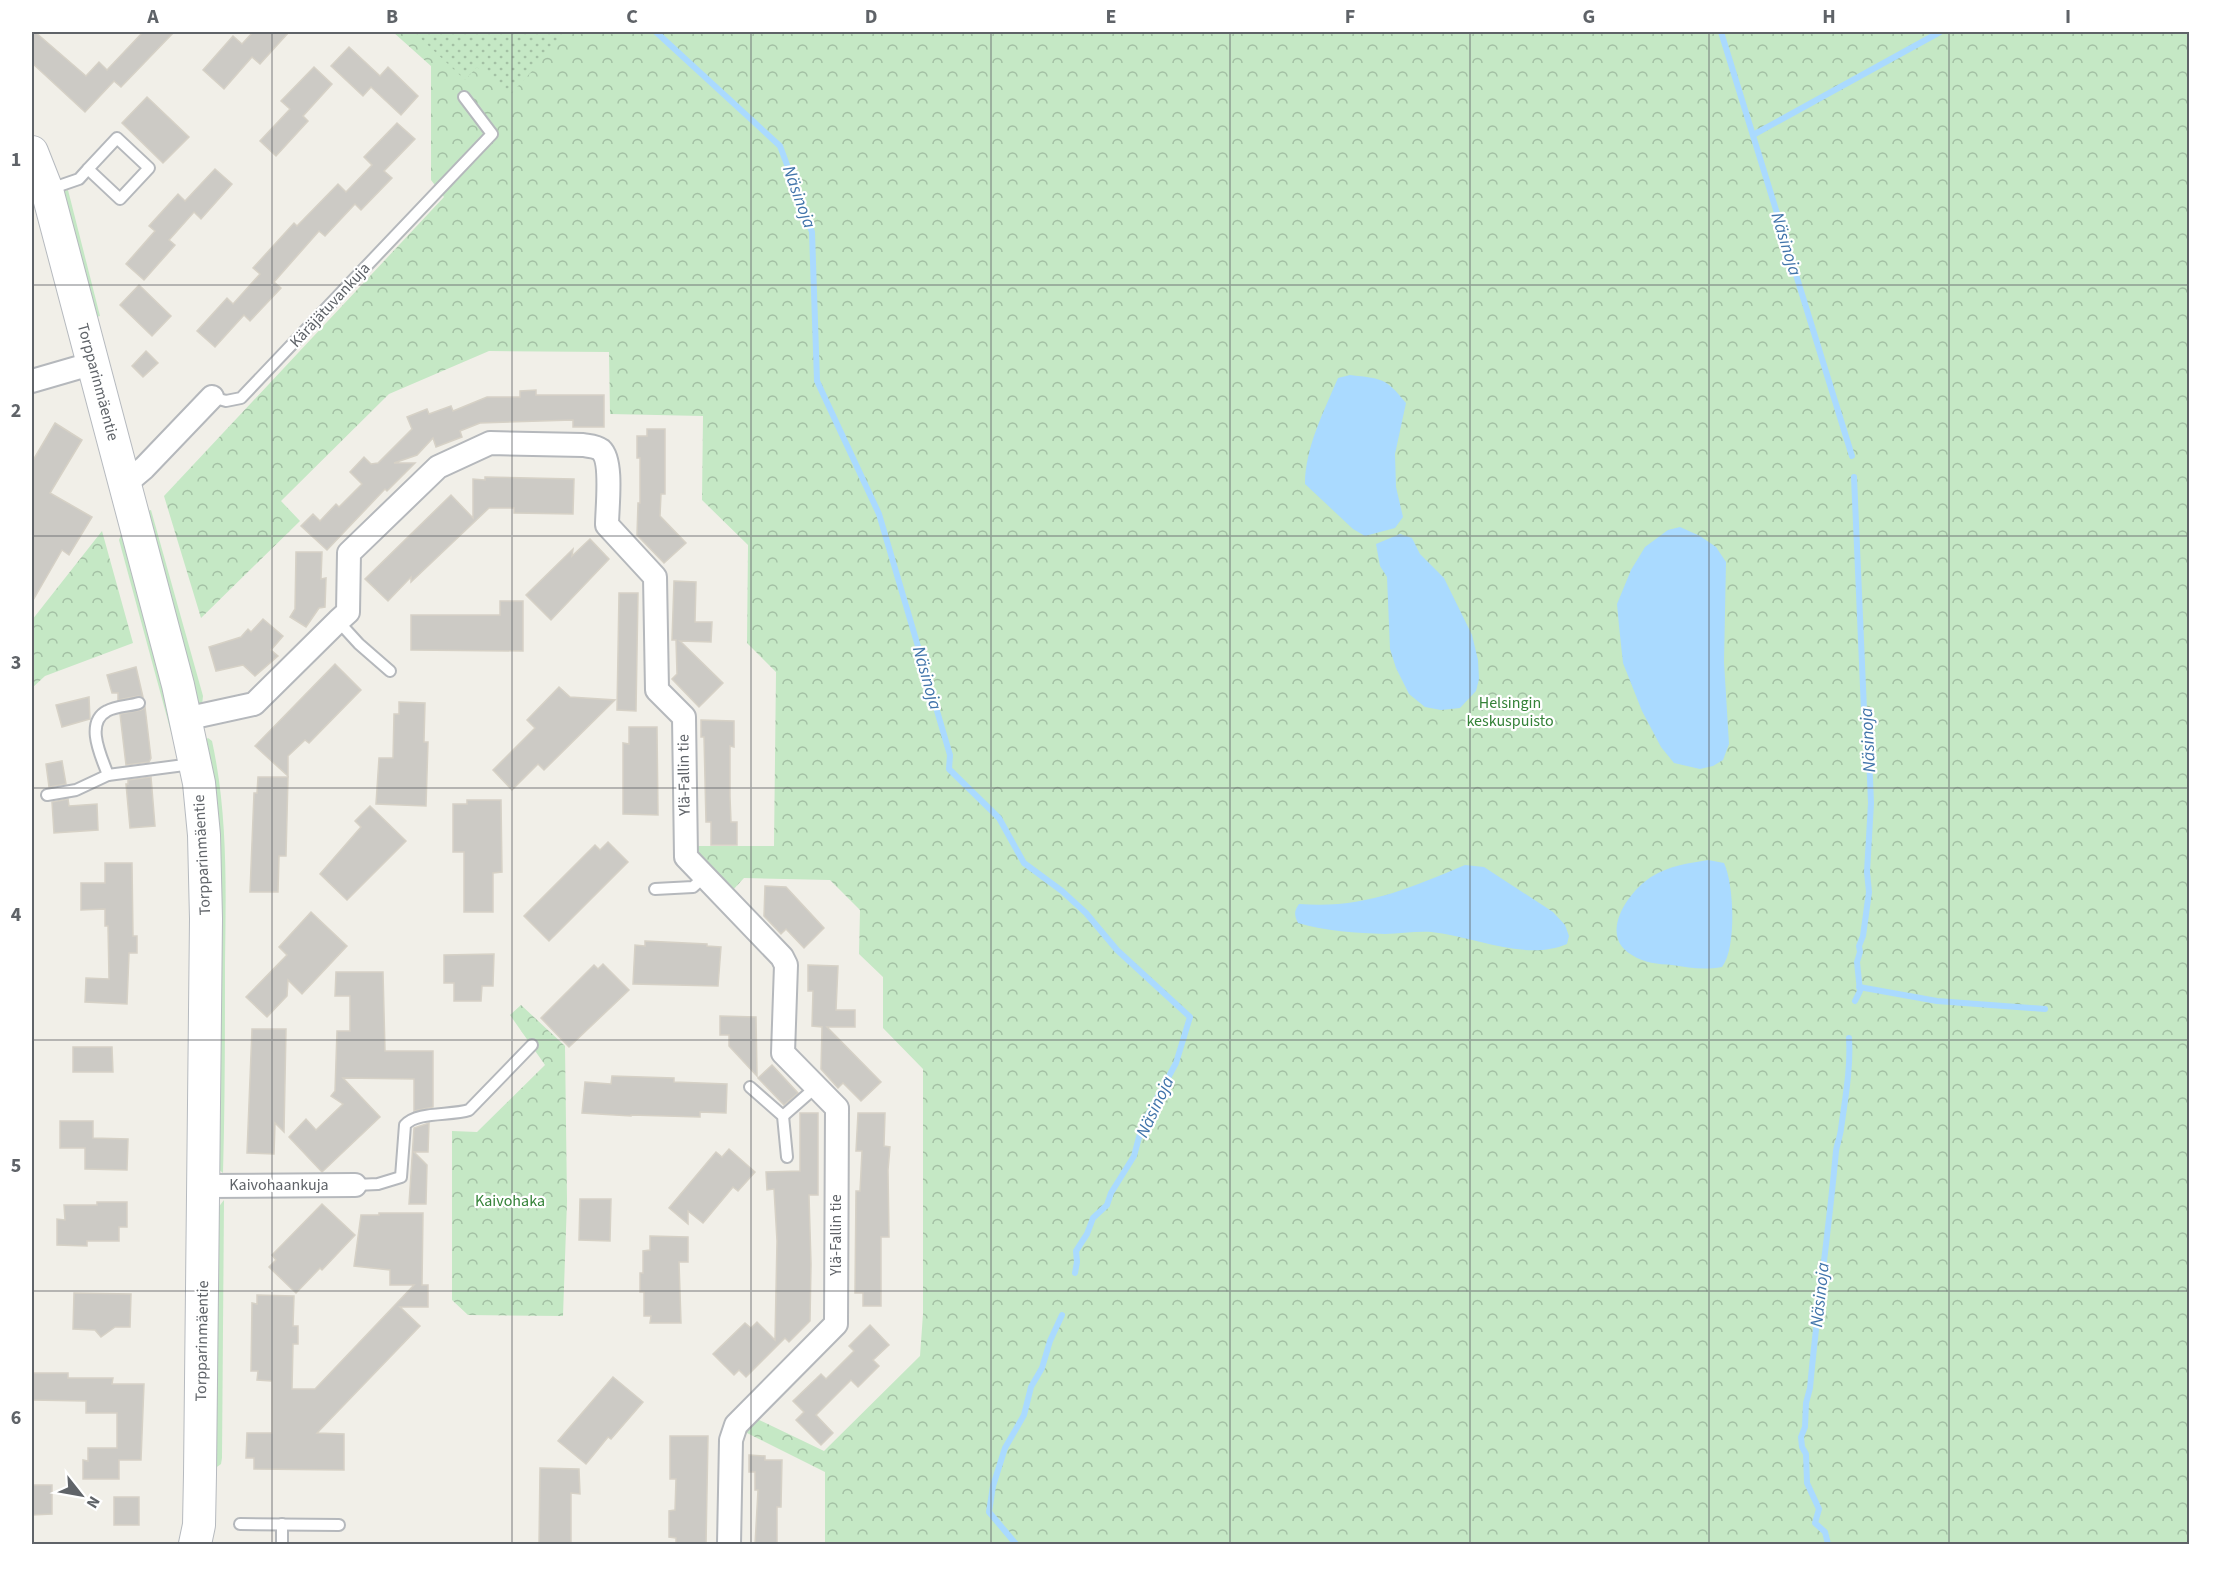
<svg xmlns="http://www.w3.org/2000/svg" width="2221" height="1576" font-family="'Source Sans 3',sans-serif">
<defs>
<pattern id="park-crowns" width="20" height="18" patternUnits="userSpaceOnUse" patternTransform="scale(1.5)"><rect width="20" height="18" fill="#c5e8c5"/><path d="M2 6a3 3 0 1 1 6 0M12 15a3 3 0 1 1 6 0" fill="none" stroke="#a3c0a4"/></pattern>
<pattern id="garden-dots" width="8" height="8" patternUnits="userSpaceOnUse" patternTransform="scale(1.5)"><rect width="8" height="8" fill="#c5e8c5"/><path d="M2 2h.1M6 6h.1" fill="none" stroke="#a3c0a4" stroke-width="1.8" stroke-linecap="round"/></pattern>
</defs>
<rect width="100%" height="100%" fill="#f1efe8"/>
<!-- grass -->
<g fill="#c5e8c5">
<path d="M68,190L100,316L93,318L59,193Z"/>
<path d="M151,510L203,696L202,705L194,701L145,512Z"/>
<path d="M125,533L178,730L171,732L119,540L121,535Z"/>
<path d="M208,738L212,741C228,814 226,889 225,963C225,1033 225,1103 223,1173L217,1168L205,740Z"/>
<path d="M224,1200L222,1458L221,1464L214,1469V1213Z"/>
</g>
<!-- park -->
<g fill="url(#park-crowns)">
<path d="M393,32H2189V1544H825V1472L741,1430L753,1417L824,1451L920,1356L923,1314V1069L883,1028V977L859,954L860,910L830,880L744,878L732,891L694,853V846H774L776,672L747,643L748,545L702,500L703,416L610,414L609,352L489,351L389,394L281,501L300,521L201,618L164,496L444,197L431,180V66Z"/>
<path d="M102,531L133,643L45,676L32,688V620Z"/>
<path d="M521,1005L565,1046L567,1201L563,1316L468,1315L452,1300V1131L477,1132L545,1065L510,1015Z"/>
</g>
<!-- garden -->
<path fill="url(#garden-dots)" d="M414,32H568L509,96L477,67L465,80Z"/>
<!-- water -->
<g fill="#aadaff">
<path d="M1350,375C1382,379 1385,377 1406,403L1395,454L1396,487L1403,517L1395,528L1365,536L1353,529L1305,484C1305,448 1324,411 1338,378Z"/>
<path d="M1680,527L1700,536L1716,547L1726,562L1724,662L1729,744L1723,760L1713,766L1700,769L1674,763L1661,747L1642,711L1623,663L1619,626L1617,604L1631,570L1645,547L1668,530Z"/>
<path d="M1400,534L1412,538L1420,554L1444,578L1472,635L1478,660L1479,679L1476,691L1460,708L1441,710L1425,707L1409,694L1396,668L1390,649L1387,577L1380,566L1376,544Z"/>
<path d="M1708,860L1724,863C1734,884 1737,948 1722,967C1704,970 1690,968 1672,965C1658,964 1644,963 1632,955C1598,935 1628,892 1651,877C1668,866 1689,863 1708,860Z"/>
<path d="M1465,865L1484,867L1553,912L1565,925L1569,936L1567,944C1525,962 1474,936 1431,932C1416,931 1400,934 1385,934C1356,933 1325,931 1298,923C1294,915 1294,911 1299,904C1364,909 1407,889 1465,865Z"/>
</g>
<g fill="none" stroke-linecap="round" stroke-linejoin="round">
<!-- stream -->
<g stroke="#aadaff" stroke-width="6">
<path d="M656,32L780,146L812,232L817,381L879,514L950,755L949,769L999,818L1024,863L1062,891L1086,913L1117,950L1190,1017L1176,1063L1142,1126L1134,1156L1111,1193L1107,1205L1093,1218L1087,1234L1076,1251L1077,1262L1075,1273"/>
<path d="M1721,32L1852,456"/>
<path d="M1753,135L1940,32"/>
<path d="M1854,477L1864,710L1869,754L1871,803L1867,872L1869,892L1863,936L1859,946L1860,952L1857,962L1860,991L1855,1001"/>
<path d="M1859,987L1937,1001L2045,1009"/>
<path d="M1016,1544L989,1512L993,1486L1005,1448L1024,1415L1031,1387L1042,1368L1050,1341L1062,1315"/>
<path d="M1828,1544L1825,1532L1815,1523L1819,1509L1807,1483L1806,1454L1802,1447L1801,1437L1805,1427L1806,1403L1810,1388C1817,1309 1829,1230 1836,1151C1837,1144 1840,1137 1841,1129C1845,1099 1851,1068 1849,1038"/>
</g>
</g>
<!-- building -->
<g fill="#cccac5" stroke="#d6d1c6" stroke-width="1.5">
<path d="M32,32H35L86,76L99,62L107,70L143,32H174L121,87L114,81L85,112L32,63Z"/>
<path d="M253,32H289L260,64L252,57L224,89L203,70L233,36L242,44Z"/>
<path d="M349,47L380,76L388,67L418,96L401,115L371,87L363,96L331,66Z"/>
<path d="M314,67L332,84L303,116L308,121L276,156L260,141L290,109L281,101Z"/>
<path d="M147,97L189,137L163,163L122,123Z"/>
<path d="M397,123L415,139L384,171L392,178L361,210L355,204L325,236L319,231L274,282L281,288L250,321L244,315L215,347L197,331L227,298L233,304L260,274L253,268L294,223L297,226L338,184L346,192L372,165L364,157Z"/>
<path d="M215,169L232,184L201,219L194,212L169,240L175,245L144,280L126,264L155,231L149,226L178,194L185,201Z"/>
<path d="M139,285L171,316L152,336L120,305Z"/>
<path d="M146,351L158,363L143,377L132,366Z"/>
<path d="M536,390V395H604V427H573V420L480,423L460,431L462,437L436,447L433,438L417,455L394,463H415L387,491L385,489L327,550L301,526L313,514L320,521L336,504L339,507L362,484L350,472L364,457L371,464L378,463L412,429L407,417L427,409L429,414L451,406L453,411L487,397H520V391Z"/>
<path d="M55,423L82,440L50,493L92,517L69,555L62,550L32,602V462Z"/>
<path d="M647,429H665V494H661L660,516L686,543L664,563L637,535L638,503H640V458H637V436H647Z"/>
<path d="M485,477L574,479L573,514L514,513V508H489L411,582V577L388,601L365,579L451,495L473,518V479L485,480Z"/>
<path d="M590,539L609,559L551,620L526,595L573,549L572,556Z"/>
<path d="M296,552H322L321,579L326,578L325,607L319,608L306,627L290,617L295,609Z"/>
<path d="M674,581L696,582L695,622H712L711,642L680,641L723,683L699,707L672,679L677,674L676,640H672Z"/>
<path d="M619,593H638L636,711L617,710Z"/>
<path d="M500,601H523V651L411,650V615H500Z"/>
<path d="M263,619L283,636L271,650L278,656L255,676L243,665L216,671L209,647L241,637L248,629L251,632Z"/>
<path d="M335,664L361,690L309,743L305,740L288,756V776L255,746Z"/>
<path d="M136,667L143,697L138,696L118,700V693H112L107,675Z"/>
<path d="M559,687L570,697L615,700L544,770L538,764L512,790L493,770L535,728L527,720Z"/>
<path d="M89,697L90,719L62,727L56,705Z"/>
<path d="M399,702L425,703L424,742H428L426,806L376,804L379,758H393L394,714H399Z"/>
<path d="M145,707L151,758L149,762L126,765L120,714L141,710Z"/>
<path d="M701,720L734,721V747L730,746V797L731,822H737V845H711V822H706L704,737H701Z"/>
<path d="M629,727H657L658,815L623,814V743L629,744Z"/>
<path d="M62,761L66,784L49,787L46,764Z"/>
<path d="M151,777L155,826L130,828L126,784H128V780Z"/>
<path d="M258,777H288L286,856H279L278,892H250L254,793H257Z"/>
<path d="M68,799L69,806L97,804L98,830L54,833L52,802Z"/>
<path d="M467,800H501L502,872L493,873V912H464V852H453V804H467Z"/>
<path d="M370,806L406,841L347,900L320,874L361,827L355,821Z"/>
<path d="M608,842L628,862L549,941L524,916L595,845L600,850Z"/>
<path d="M105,863H132L133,936H137V953H129L127,1004L85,1002L86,978L109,979L108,926H105V909L81,910V883H105Z"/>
<path d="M765,886L786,887L824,928L804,948L786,929L781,934L764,916Z"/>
<path d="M311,912L347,946L302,994L288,980L287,996L267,1017L246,997L287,955L279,947Z"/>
<path d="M645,941L707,944V946L721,947L718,986L633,984L635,945L645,946Z"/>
<path d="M494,954L493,986H482L481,1001H454V983H444V955Z"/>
<path d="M603,964L629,990L569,1047L541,1018L594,965L598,969Z"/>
<path d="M808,965L838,966L836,1010H855V1027H827L881,1082L861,1101L843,1083L838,1088L821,1069L822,1027L812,1026L813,991H808Z"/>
<path d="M336,972H383L385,1051H433V1107L414,1111V1079L343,1078L380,1117L322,1172L289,1137L306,1119L316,1130L343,1104L331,1096L335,1091L337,1031H350V996H335Z"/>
<path d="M720,1016L756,1017L757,1076L729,1046V1035H720Z"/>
<path d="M252,1029H286L284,1132L275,1123L274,1154L247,1153Z"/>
<path d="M73,1047H112L113,1072H73Z"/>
<path d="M772,1065L798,1093L784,1105L758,1078Z"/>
<path d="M612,1076L674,1078V1082L727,1084L726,1113L700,1112V1117L631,1115V1116L582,1113L585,1082L611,1084Z"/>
<path d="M800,1113H818V1195H809L811,1264L810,1321L789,1342L785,1338L746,1377L739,1370L734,1375L713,1354L745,1323L751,1328L757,1322L775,1340L777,1241L774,1189L767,1190L766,1172L800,1171Z"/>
<path d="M858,1113H885L884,1146L890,1147L888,1170L889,1237H881V1306H863V1293H855L856,1191H860L862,1151H856Z"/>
<path d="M60,1121H93V1138L128,1139L127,1170L85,1169V1148H60Z"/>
<path d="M429,1123L428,1152H414L427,1165L426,1204H409L414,1128Z"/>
<path d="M729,1149L755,1172L738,1191L733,1187L703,1223L688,1211V1224L669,1208L716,1152L722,1157Z"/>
<path d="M580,1199H611L610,1241L579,1240Z"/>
<path d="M97,1202H127V1227H119V1241H87V1246L57,1245V1219L65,1220L64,1205H97Z"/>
<path d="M322,1204L355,1235L322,1270L320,1268L296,1293L269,1267L276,1260L272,1255Z"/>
<path d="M379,1213H423L422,1285H428V1307H400L420,1326L317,1433L344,1434V1470L254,1469V1458H246L247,1433H272V1381L257,1380L258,1371H251L252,1303L257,1304V1295L294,1296L293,1326H298V1344H293L292,1389H315L414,1285H390V1270L354,1266L361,1215H379Z"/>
<path d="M650,1236L688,1237V1262H679L681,1323H650L651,1316H644V1292H640V1273H643V1251L650,1250Z"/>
<path d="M74,1293L131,1294L130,1327H115L101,1337L95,1330L73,1329Z"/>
<path d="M870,1325L889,1345L873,1360L879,1366L858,1387L851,1380L816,1415L833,1433L821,1445L796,1420L804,1412L793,1401L821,1374L826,1379L854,1351L849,1346Z"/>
<path d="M32,1373H68V1378H113L112,1384H144L141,1460H119V1479H83V1460L88,1461V1448H117V1413H86V1401L32,1400Z"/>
<path d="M613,1377L643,1402L611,1439L608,1437L586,1464L558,1441Z"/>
<path d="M670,1436H708L706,1545H676V1538L669,1537V1511L675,1510L676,1479H670Z"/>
<path d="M749,1455L765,1456V1460H782L781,1507H777V1545H755L758,1490H755V1472H749Z"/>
<path d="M540,1468L579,1469L580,1494L571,1493V1545H539Z"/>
<path d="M32,1485H52V1514L32,1515Z"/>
<rect x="114" y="1497" width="25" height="28"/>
</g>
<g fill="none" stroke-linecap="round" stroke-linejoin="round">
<!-- lane casing -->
<g stroke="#b5b8bc" stroke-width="14">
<g id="lane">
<path d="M117,138L149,168L120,199L88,169Z"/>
<path d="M50,189L79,179L88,169"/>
<path d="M212,397L226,401L241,398L492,134L464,97"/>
<path d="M338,621L359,644L390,671"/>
<path d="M108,775C102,758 84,723 107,711C116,706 130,706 139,703"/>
<path d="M47,795L76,790L108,775L192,764"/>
<path d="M655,889L693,887L705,876"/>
<path d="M750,1087L783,1116L787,1157"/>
<path d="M783,1116L816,1087"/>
<path d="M355,1185L378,1184L401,1177L405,1125C417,1111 451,1116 469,1110L532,1045"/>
<path d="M240,1524L339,1525"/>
<path d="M282,1544V1524"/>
</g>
</g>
<!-- street casing -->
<g stroke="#b5b8bc" stroke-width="26">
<g id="street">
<path d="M32,381L94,363"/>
<path d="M125,484L144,468L212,397"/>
<path d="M185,719L254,704L338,621L348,612L349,553L438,467L490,443L583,445C589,446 596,446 601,450C613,461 607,508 607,525L655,577L657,690L684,717L686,857L782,957L786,965L783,1053L837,1108L836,1324L736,1425L731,1440L729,1544"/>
<path d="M204,1186L355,1185"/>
</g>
</g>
<!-- secondary casing -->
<g stroke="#b6babf" stroke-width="34">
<path id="secondary" d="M32,152L47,190L178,685L199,783L204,835L206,919L200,1474L199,1525L195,1544"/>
</g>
<!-- lane -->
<use href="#lane" stroke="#fff" stroke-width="10"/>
<!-- street -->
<use href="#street" stroke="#fff" stroke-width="22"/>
<!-- secondary -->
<use href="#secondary" stroke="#fff" stroke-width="32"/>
</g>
<!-- grid -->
<path fill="none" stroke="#5f6368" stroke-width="1.5" stroke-opacity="0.55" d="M272,32V1544M512,32V1544M751,32V1544M991,32V1544M1230,32V1544M1470,32V1544M1709,32V1544M1949,32V1544M32,285H2190M32,536H2190M32,788H2190M32,1040H2190M32,1291H2190"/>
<g text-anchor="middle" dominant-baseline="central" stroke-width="4.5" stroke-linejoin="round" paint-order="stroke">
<!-- street labels -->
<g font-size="16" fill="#5f6368" stroke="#fff">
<text transform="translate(330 305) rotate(-47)">Käräjätuvankuja</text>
<text transform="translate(98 382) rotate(75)">Torpparinmäentie</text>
<text transform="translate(684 775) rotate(-91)">Ylä-Fallin tie</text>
<text transform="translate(202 855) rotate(-93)">Torpparinmäentie</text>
<text x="279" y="1185">Kaivohaankuja</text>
<text transform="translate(836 1235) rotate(-90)">Ylä-Fallin tie</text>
<text transform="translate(202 1341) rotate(-89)">Torpparinmäentie</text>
</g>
<!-- park labels -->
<g font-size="16" fill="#348238" stroke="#fff">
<text x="1510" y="703">Helsingin<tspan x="1510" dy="18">keskuspuisto</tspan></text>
<text x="510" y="1201">Kaivohaka</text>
</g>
<!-- water labels -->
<g font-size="18" font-style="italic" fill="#4174aa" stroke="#fff">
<text transform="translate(799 197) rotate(70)">Näsinoja</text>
<text transform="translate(1786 244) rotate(73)">Näsinoja</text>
<text transform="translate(927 678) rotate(74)">Näsinoja</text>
<text transform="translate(1868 740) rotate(-93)">Näsinoja</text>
<text transform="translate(1155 1107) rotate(-65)">Näsinoja</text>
<text transform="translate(1820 1295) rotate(-84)">Näsinoja</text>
</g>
</g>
<!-- border -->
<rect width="2221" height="1576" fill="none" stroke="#ffffff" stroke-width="66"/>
<!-- north arrow -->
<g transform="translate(81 1495) rotate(121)" stroke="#ffffff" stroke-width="4.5" paint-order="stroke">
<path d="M0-4.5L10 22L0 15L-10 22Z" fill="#5f6368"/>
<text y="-9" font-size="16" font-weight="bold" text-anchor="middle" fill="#5f6368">N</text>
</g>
<rect x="33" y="33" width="2155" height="1510" fill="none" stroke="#5f6368" stroke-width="2"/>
<g font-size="20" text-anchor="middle" font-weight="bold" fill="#5f6368">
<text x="153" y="23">A</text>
<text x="392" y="23">B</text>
<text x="632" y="23">C</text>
<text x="871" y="23">D</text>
<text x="1111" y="23">E</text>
<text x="1350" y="23">F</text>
<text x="1589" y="23">G</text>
<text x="1829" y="23">H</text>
<text x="2068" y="23">I</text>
<text x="16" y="166">1</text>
<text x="16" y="417">2</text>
<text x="16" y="669">3</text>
<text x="16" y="921">4</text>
<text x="16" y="1172">5</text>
<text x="16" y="1424">6</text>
</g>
</svg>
